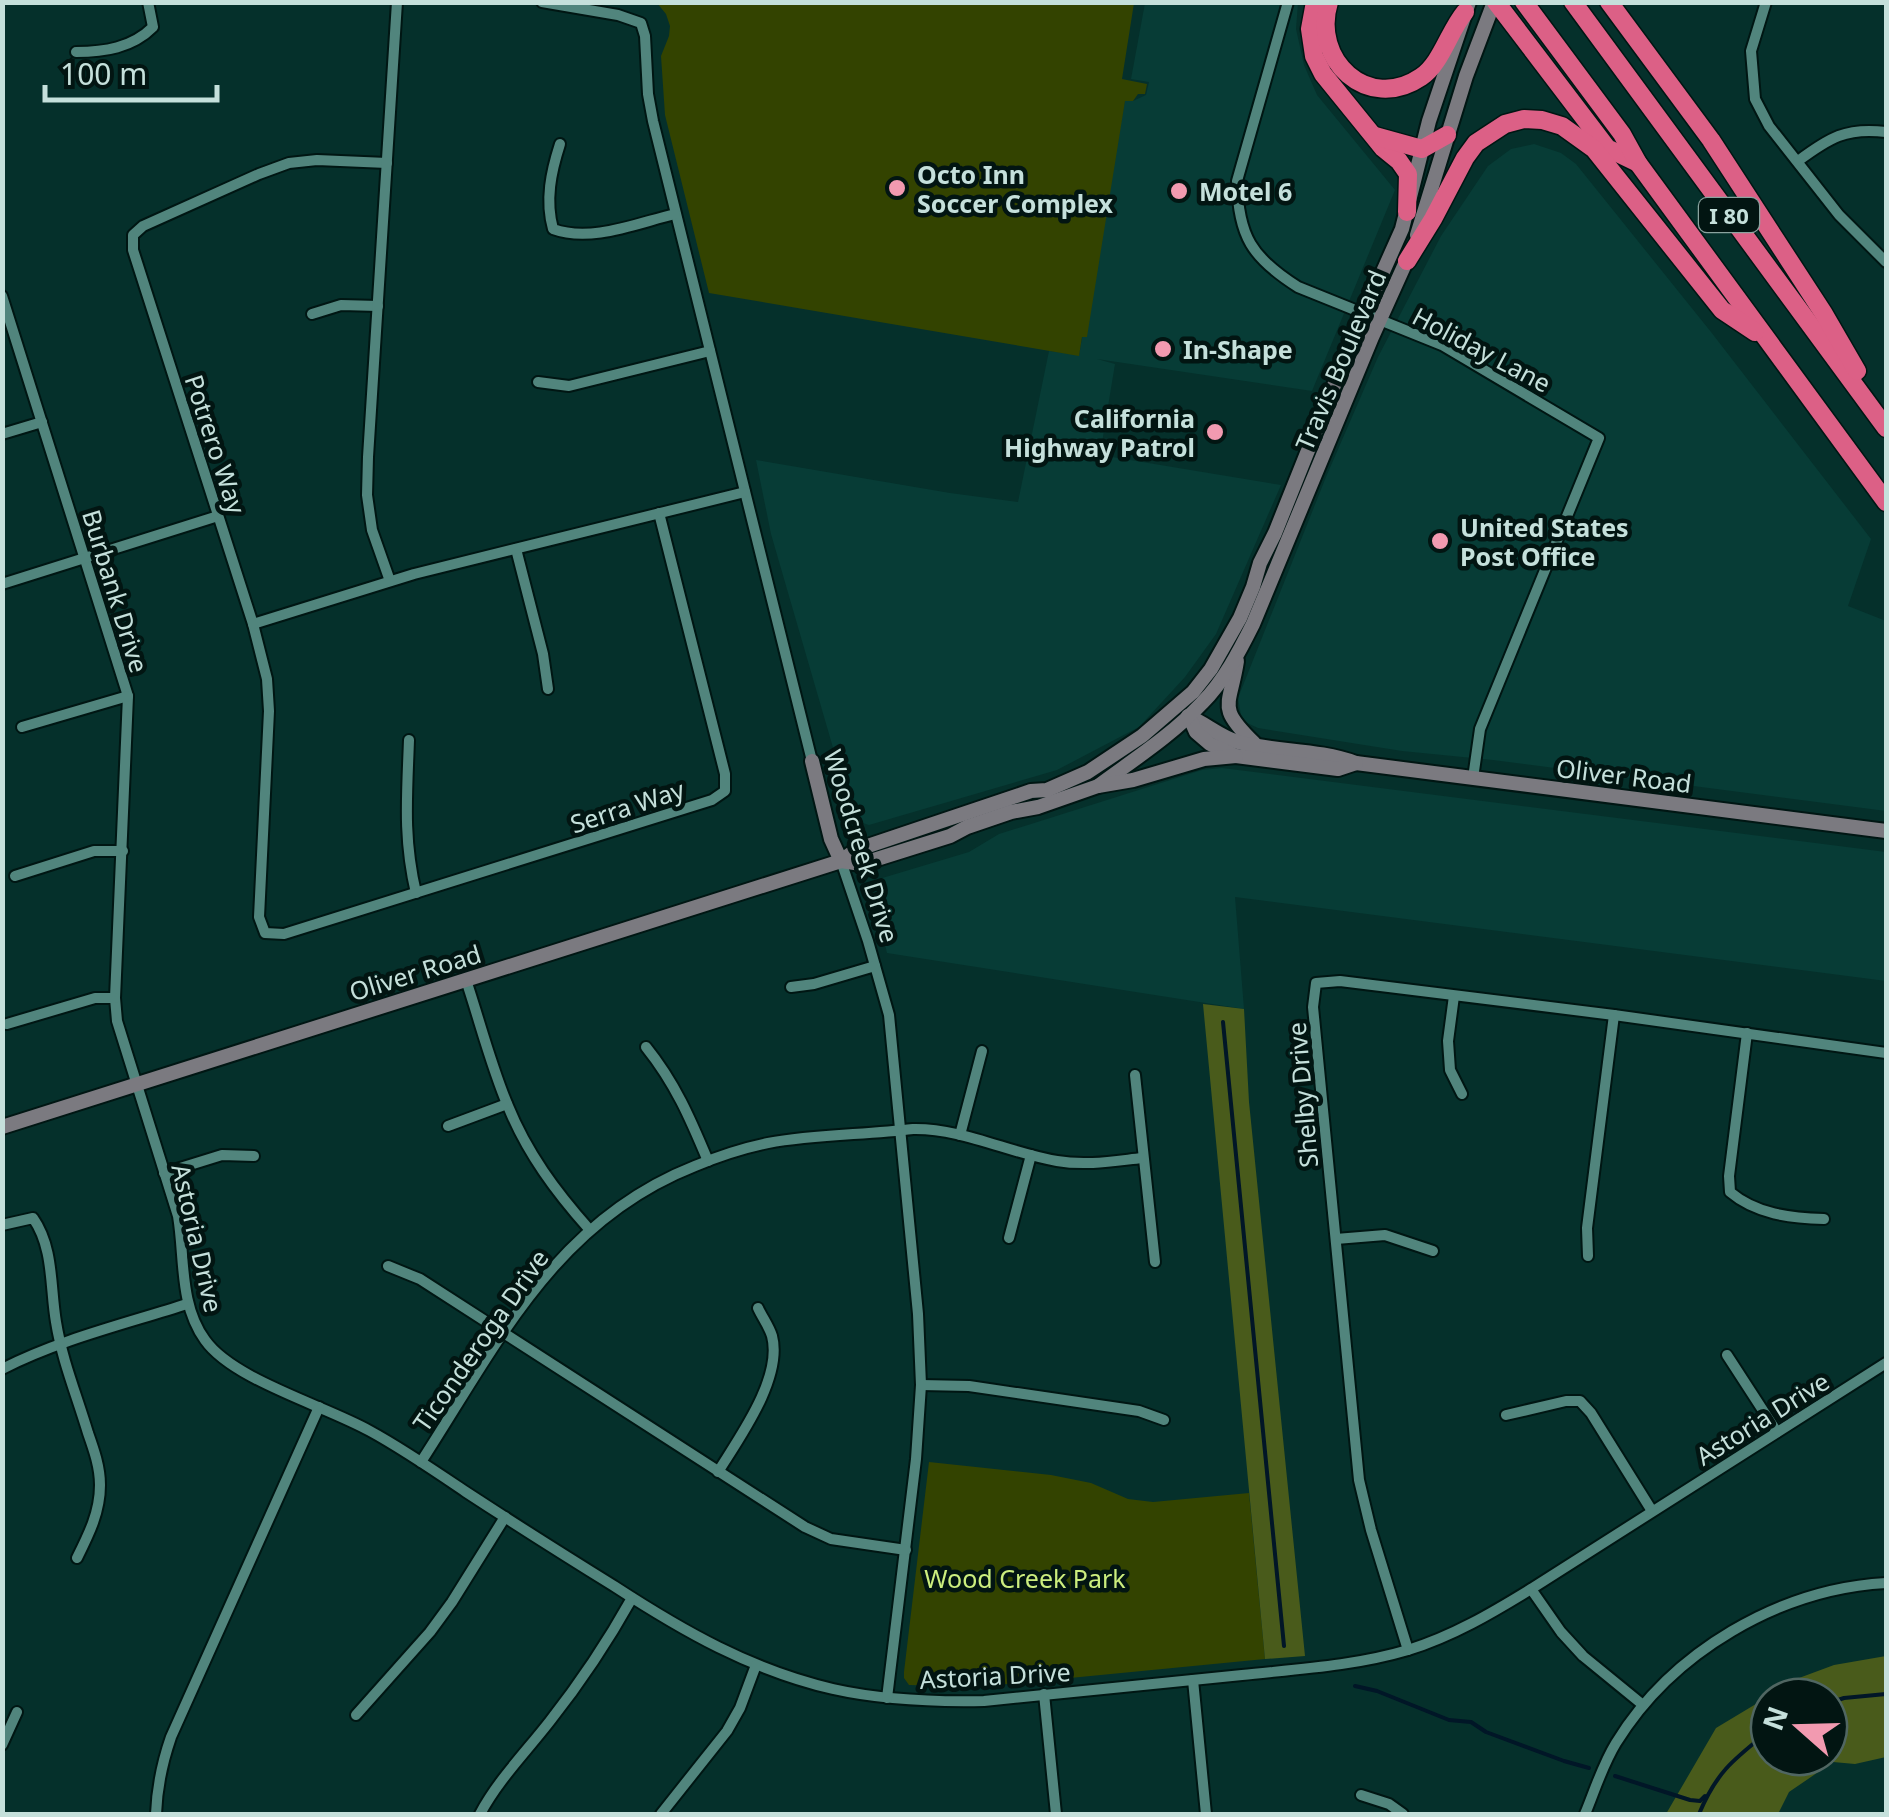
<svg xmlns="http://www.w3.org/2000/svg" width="1889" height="1817" font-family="'Noto Sans',sans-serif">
<rect width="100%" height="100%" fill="#05302b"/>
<!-- built -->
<g fill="#073c36">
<path d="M1145,3H1298L1296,29L1304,65L1317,95L1395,190L1312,391L1097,359L1115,364L1100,455L1281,485L1216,634L1185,677L1139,727L1057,770L869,825L854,820L771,534L756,460L950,493L1018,502L1049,351L1079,355L1125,100L1133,101L1146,95L1149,82L1131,79Z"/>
<path d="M1534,144L1561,153L1576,164L1711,332L1871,539L1848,606L1886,621V811L1493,760L1402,751L1258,728L1245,722L1241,715L1238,698L1326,477L1378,357L1441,236L1488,166L1511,149Z"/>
<path d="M1222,768L1886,852V981L1235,897L1244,1009L887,953L872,891L874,883L879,879L969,852L999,834L1202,770Z"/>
</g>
<!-- green -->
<g fill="#334300">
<path d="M657,3H1134L1122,79L1147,84L1145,94H1138L1133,101H1125L1087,337H1082L1079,356L709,293L665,115L661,56L669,36L670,26L666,14Z"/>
<path d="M929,1462L1051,1475L1091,1483L1128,1499L1153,1502L1249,1493L1265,1659L977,1687L909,1685L904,1678V1672Z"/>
</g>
<!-- forest -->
<g fill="#495b1b" fill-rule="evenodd">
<path d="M1203,1004L1244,1009L1249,1102L1305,1656L1265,1659Z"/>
<path d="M1886,1656V1757L1855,1764L1833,1762L1789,1792L1778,1814H1666L1716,1728L1799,1678L1834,1665ZM1769,1697H1829V1757H1769Z"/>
</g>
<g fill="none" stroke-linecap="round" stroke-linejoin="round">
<!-- stream -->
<g stroke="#011627" stroke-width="4">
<path d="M1223,1022L1284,1646"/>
<path d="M1355,1686L1377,1691L1449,1720L1471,1722L1486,1732L1564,1761L1589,1768"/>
<path d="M1829,1703L1844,1698L1886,1694"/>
<path d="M1615,1776L1690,1800L1700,1801L1705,1796"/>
<path d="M1699,1814C1717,1771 1734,1759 1769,1731"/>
</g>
<!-- street casing -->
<g stroke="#001613" stroke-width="14">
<g id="street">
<path d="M542,2L618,15L641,23L645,36L648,94L653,121L812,761"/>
<path d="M1288,2L1237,181C1238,236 1252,258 1298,287L1442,345L1599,438L1480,729L1473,778"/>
<path d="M1766,2L1751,51L1755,99L1769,126L1839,215L1886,262"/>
<path d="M76,52C104,52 132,48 153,27L148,2"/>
<path d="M560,144C551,172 545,200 553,229C591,243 637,223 675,214"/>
<path d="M1798,161C1829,138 1846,127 1886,132"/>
<path d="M387,163L317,160L289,163L259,174L143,226L133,235V250L253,624L267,679L269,711L259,917L265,933L284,934L712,800L725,791V774L659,513"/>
<path d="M2,296L128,696L115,998L117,1021L178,1216C185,1258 179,1304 205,1340C233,1380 326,1406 370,1431C403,1449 435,1471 466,1492C515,1524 564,1555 614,1586C683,1631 751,1670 833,1689C882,1700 933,1702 984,1701C1070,1692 1156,1684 1242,1675C1298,1669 1354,1666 1408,1650C1453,1636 1492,1613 1531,1589L1886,1363"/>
<path d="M312,314L341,305L378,306"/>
<path d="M538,382L569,386L710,351"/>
<path d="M2,434L42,422"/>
<path d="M516,549L543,654L548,689"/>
<path d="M390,581L372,530L367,495L368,457L397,2"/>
<path d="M2,584L218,516"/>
<path d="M253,624L414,574L745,492"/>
<path d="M22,727L128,696"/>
<path d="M409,740C407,796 403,838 416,893"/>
<path d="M841,861L868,941L889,1015L918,1314L921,1385L916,1459L887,1698"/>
<path d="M15,876L94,851H123"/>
<path d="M466,980C480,1022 491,1066 508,1106C527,1153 556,1192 589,1229"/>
<path d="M791,987L814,984L875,966"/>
<path d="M1454,996L1448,1041L1450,1070L1462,1094"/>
<path d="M7,1024L95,998H115"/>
<path d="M1747,1033L1729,1176L1730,1192C1756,1214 1790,1218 1824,1219"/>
<path d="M646,1047C675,1083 690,1118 708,1161"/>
<path d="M1135,1075L1155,1262"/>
<path d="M448,1126L507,1104"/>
<path d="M960,1135L982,1051"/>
<path d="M164,1173L222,1155L254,1156"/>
<path d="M2,1225L33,1218C54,1248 50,1287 56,1322C62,1360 77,1396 88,1433C94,1450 100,1467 100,1485C100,1512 89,1534 77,1558"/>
<path d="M1009,1238L1031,1155"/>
<path d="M1336,1239L1385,1235L1433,1251"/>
<path d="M1588,1256L1587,1228L1614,1015"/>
<path d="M388,1266L420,1279L805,1527L831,1539L906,1550"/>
<path d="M1727,1355L1777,1432"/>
<path d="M2,1369C61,1339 125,1324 187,1304"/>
<path d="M921,1385L969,1386L1139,1411L1164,1420"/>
<path d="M1506,1415L1566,1401H1580L1591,1413L1652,1511"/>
<path d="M421,1462C498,1343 555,1221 695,1166C719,1156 743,1148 768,1143C816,1134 865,1135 913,1129C962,1128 1009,1153 1057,1161C1086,1166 1114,1161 1142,1158"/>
<path d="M718,1472C739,1438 783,1378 772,1336C769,1326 762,1317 758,1308"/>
<path d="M1531,1589L1561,1632L1583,1656L1643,1705"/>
<path d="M1408,1650L1371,1530L1359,1480L1313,1007L1316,983L1340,981L1614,1015L1886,1053"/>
<path d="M1193,1680L1206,1814"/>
<path d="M1044,1694L1056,1814"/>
<path d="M356,1715L430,1632L452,1602L505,1517"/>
<path d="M2,1745L17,1712"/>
<path d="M1361,1795L1389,1804L1403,1814"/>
<path d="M156,1814C157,1787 162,1763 171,1737L319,1407"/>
<path d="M480,1814C498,1780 526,1752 550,1721C580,1683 608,1641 632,1598"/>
<path d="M661,1814L727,1731L740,1708L756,1665"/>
<path d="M1585,1814C1595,1790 1602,1766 1616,1743C1672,1652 1779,1589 1886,1583"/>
</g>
</g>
<!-- secondary casing -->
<g stroke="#001613" stroke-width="18">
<g id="secondary">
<path d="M1417,235L1466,76L1494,2"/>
<path d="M1237,661C1230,707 1216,706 1254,743"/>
<path d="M1188,716C1205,723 1220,737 1238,742C1277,752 1318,749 1356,763L1886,831"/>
<path d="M1189,716L1196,732L1210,744L1236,756L1338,769L1356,763"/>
<path d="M812,761L831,839L841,861"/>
<path d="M1098,786C1133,760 1171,736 1202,703C1224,681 1239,652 1253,624L1372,337L1409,255"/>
<path d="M841,861L861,864L950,836L967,827L1011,812L1038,807L1098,786L1133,780L1204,759L1236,756"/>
<path d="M2,1127L841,861L856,850L1031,791L1047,790L1088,772L1142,736L1193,692L1211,669L1240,618L1253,587L1260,563L1275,533L1349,348L1402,229L1429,121L1469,2"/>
</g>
</g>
<!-- highway casing -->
<g stroke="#001613" stroke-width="21">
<g id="highway">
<path d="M1315,2L1310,29L1314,56L1323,74L1383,148L1399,161L1408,174L1407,212"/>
<path d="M1329,2C1311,60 1368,113 1421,77C1441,64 1449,31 1465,12"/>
<path d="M1496,2L1607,148L1638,163"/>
<path d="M1524,2L1622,134L1638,163L1886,502"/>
<path d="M1573,2L1886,428"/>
<path d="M1609,2L1711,140L1824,314L1857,371"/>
<path d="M1375,136L1422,149L1447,135"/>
<path d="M1407,261L1433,219L1465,158L1476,143L1505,124L1524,119L1542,120L1562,126L1594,149L1722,310L1755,332"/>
</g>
</g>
<!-- street -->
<use href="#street" stroke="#51857d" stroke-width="10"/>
<!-- secondary -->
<use href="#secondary" stroke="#7b7a80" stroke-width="14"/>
<!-- highway -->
<use href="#highway" stroke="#dc6086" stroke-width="18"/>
</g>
<!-- markers -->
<g fill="#f29ab0" stroke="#021512" stroke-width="4">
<circle cx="897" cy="188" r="10"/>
<circle cx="1179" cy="191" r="10"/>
<circle cx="1163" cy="349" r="10"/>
<circle cx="1215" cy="432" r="10"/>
<circle cx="1440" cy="541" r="10"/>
</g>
<g text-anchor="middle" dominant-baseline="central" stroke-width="9" stroke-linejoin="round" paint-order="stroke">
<!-- shield labels -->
<rect fill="#021512" stroke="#8aa39f" stroke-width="2.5" x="1699" y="198" width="60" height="34" rx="8"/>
<g font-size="22" font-weight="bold" fill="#c5e0db">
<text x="1729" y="215">I 80</text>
</g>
<!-- poi labels -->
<g font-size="25" font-weight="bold" fill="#c5e0db" stroke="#021512" text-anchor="start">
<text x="917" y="174">Octo Inn<tspan x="917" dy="29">Soccer Complex</tspan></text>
<text x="1199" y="191">Motel 6</text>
<text x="1183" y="349">In-Shape</text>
<text x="1195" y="418" text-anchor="end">California<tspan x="1195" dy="29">Highway Patrol</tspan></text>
<text x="1460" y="527">United States<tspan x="1460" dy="29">Post Office</tspan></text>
</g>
<!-- street labels -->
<g font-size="25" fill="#c5e0db" stroke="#021512">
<text transform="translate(1482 349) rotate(28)">Holiday Lane</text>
<text transform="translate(1340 360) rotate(-67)">Travis Boulevard</text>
<text transform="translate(216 444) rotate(72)">Potrero Way</text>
<text transform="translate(116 591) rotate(73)">Burbank Drive</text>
<text transform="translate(1624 775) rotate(7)">Oliver Road</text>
<text transform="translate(627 806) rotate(-18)">Serra Way</text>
<text transform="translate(862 846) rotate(73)">Woodcreek Drive</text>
<text transform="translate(415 972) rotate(-17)">Oliver Road</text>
<text transform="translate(1302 1095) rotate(-95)">Shelby Drive</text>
<text transform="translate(198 1238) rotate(77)">Astoria Drive</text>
<text transform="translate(480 1340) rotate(-55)">Ticonderoga Drive</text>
<text transform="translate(1762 1418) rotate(-32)">Astoria Drive</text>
<text transform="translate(995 1675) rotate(-3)">Astoria Drive</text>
</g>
<!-- park labels -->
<g font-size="25" fill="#ccee7e" stroke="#021512">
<text x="1025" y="1578">Wood Creek Park</text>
</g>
</g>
<!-- border -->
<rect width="1889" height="1817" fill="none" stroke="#c5e0db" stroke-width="10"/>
<!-- north arrow -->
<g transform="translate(1799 1727) rotate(290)"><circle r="48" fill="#021512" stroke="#506662" stroke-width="2.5"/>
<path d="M0-8L18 38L0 25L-18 38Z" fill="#f29ab0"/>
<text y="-15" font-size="28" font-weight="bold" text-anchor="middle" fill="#c5e0db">N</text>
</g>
<!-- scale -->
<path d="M45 85v15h172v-15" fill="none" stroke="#c5e0db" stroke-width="5"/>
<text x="60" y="85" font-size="30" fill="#c5e0db" stroke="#021512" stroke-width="8" paint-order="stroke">100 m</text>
</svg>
